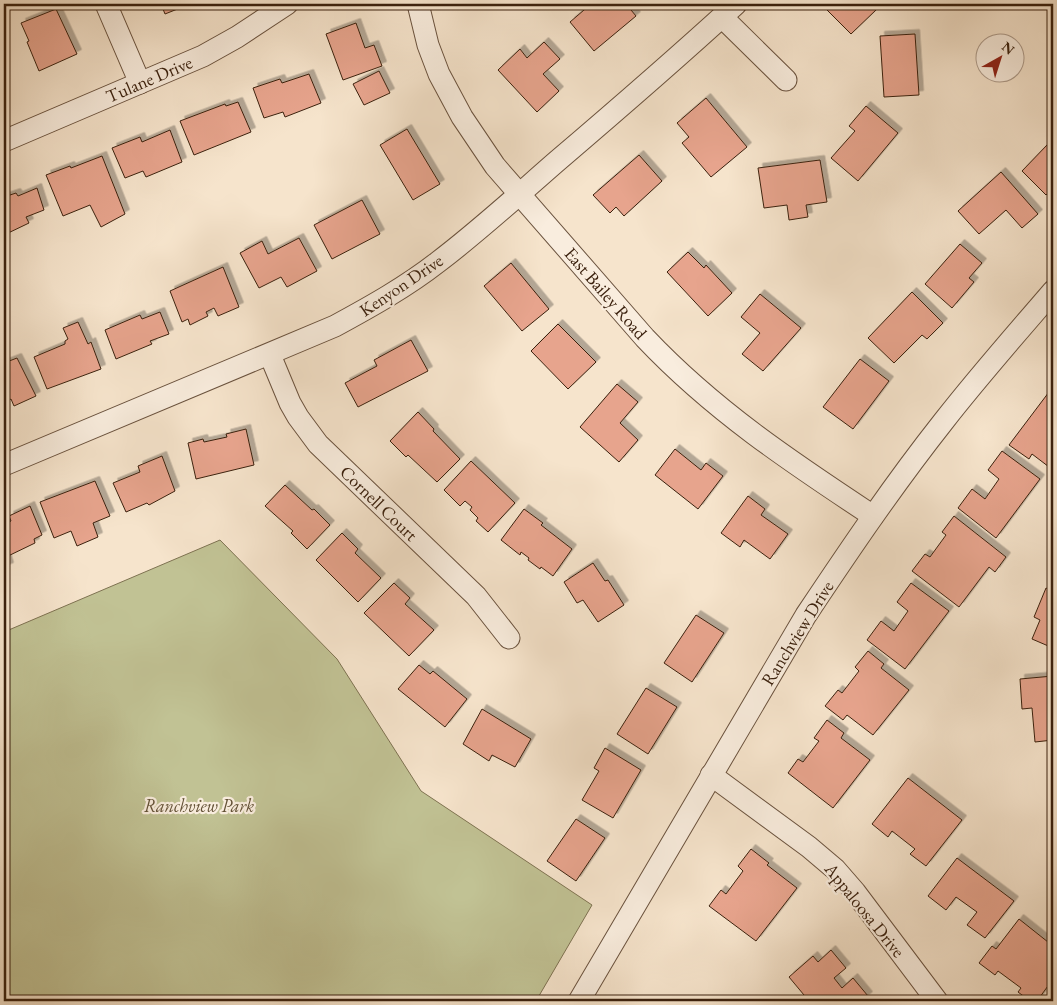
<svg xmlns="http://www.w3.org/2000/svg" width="1057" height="1005" font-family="'EB Garamond',serif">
<defs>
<filter id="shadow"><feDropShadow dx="4.5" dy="-4.5" stdDeviation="0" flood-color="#0004"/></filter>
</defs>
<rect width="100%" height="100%" fill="#f6e4cc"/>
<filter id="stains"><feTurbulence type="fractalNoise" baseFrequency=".004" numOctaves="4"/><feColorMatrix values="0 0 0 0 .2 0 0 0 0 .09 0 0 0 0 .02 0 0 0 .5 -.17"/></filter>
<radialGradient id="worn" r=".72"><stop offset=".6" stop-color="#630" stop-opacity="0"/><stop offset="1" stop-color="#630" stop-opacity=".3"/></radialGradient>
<!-- green -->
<path fill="#c1c294" stroke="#7e7251" d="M220,540L337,659L421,791L592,905L536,1001H4V632Z"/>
<!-- building -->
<g fill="#e7a48d" stroke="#3b210e" filter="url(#shadow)">
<path d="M161,4H190L165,14Z"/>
<path d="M591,4H626L636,16L594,51L570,22Z"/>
<path d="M821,4H872L877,9L851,34Z"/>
<path d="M56,9L77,54L39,71L27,42L29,41L21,23Z"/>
<path d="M356,23L365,48L374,45L382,66L343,80L326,34Z"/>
<path d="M915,34L919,95L884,97L880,36Z"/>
<path d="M544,42L560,59L543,74L559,91L537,112L498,70L520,49L527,58Z"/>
<path d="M379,71L390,93L364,105L353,84Z"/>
<path d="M309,74L321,103L285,117L283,112L264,118L253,88L280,79L282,83Z"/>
<path d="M706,98L747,147L711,177L682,143L689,137L677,123Z"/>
<path d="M238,102L251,132L194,155L180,121L225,104L226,106Z"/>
<path d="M866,106L898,133L858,181L831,158L855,131L849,126Z"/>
<path d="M407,129L440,184L413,200L380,145Z"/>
<path d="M170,130L182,162L146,177L143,171L125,178L112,148L140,137L142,142Z"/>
<path d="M1048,144L1053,149V189L1046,195L1022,171Z"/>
<path d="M639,155L662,181L624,216L616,207L610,213L593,195Z"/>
<path d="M102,156L125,214L101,227L90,205L63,216L46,175L70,166L71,168Z"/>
<path d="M820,160L827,202L806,205L808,217L789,220L787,205L764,208L758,168Z"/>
<path d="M1001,172L1038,214L1022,228L1006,210L979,234L958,211Z"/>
<path d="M37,188L44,210L26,217L29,223L4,235V197L16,193L18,196Z"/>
<path d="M362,200L380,234L332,259L314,225Z"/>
<path d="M299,238L317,271L287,287L281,277L259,288L240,253L262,241L268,254Z"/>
<path d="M960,244L982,263L969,278L974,282L952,308L925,284Z"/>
<path d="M688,252L704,268L706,265L732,293L708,316L667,272Z"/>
<path d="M511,263L549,309L522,331L484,286Z"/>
<path d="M223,267L239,307L218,316L214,308L206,312L208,316L190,325L188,319L182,322L170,291Z"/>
<path d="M912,292L943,323L927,339L922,335L894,363L868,338Z"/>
<path d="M760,294L801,328L763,371L742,354L760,333L741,317Z"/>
<path d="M160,312L169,334L150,341L152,344L116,359L105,330L140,315L142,319Z"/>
<path d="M78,322L88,344L91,342L101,369L47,389L34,357L65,344V341L68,339L63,328Z"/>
<path d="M558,324L596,362L568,389L531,351Z"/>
<path d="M411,340L428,371L358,407L345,383L377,366L374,360Z"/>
<path d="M17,358L36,396L14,406L11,399L4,403V363Z"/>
<path d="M860,359L889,381L853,429L823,407Z"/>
<path d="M617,384L638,402L620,423L638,440L619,462L580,427Z"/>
<path d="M1052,388L1053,389V470L1032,454L1029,459L1009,445Z"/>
<path d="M418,412L434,429L433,431L460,459L437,482L408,455L406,457L390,441Z"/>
<path d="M246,429L254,465L196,479L188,443L203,439L204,442L227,437L226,434Z"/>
<path d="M675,449L701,470L706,463L723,476L698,509L655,475Z"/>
<path d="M1002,451L1040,479L996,538L958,508L972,489L985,499L999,479L988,470Z"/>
<path d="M162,456L175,491L149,505L147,503L126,512L113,483L140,472L138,466Z"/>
<path d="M471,461L515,503L488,532L476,521L478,518L470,510L472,507L465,501L460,506L444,490Z"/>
<path d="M95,481L110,516L93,523L98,537L77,546L71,531L54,538L40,502Z"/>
<path d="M285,485L312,510L314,509L330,525L307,549L291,533L293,531L265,506Z"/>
<path d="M748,496L765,509L761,515L788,534L770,559L744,540L740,547L721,533Z"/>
<path d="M30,506L42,535L34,539L35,543L6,557L9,567L4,569V525L11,521L9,516Z"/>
<path d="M524,509L543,523L541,525L572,549L553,576L541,567L540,569L528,560L529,558L521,552L520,555L501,540Z"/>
<path d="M954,516L1006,557L995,572L989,567L959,607L912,571L925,554L930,557L946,535L942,532Z"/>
<path d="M342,533L358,549L355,553L381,578L358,602L316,560Z"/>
<path d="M593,563L605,581L608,580L624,605L598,622L583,600L577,603L564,582Z"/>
<path d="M394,583L410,598L405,604L434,630L409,656L364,613Z"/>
<path d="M911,583L949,611L905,669L867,640L881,621L894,631L908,611L897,602Z"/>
<path d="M1046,588L1053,591V648L1032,639L1040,620L1034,617Z"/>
<path d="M696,615L724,633L692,682L664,663Z"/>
<path d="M868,651L884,664L881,668L909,690L873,735L847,715L843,720L825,706L838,690L842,693L859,671L855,667Z"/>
<path d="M419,665L430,674L433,671L467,699L445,727L398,689Z"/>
<path d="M1053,676V740L1035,742L1032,708L1022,709L1020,679Z"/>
<path d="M646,688L677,707L648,754L617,734Z"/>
<path d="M482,709L531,739L515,767L492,755L489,761L463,744Z"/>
<path d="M827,720L844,733L841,738L870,760L833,808L788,773L798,759L803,762L819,741L814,738Z"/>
<path d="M605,748L641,770L613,818L582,800L599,771L594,768Z"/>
<path d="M908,778L962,820L926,866L910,854L915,849L892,831L888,837L872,824Z"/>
<path d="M576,819L605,838L576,881L547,861Z"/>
<path d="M751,849L769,863L767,865L797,888L756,941L709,906L721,890L726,894L743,871L738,866Z"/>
<path d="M957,858L1014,901L985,938L967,925L977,912L956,897L946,910L928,896Z"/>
<path d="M1019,919L1053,946V979L1037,1001H1030L1018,992L1021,988L998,971L995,975L979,963L992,946L996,949Z"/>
<path d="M831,950L846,968L834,978L842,988L853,978L868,996L862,1001H809L789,977L813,956L818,962Z"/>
</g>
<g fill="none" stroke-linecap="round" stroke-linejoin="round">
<!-- street casing -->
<g stroke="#6a523e" stroke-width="23">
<g id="street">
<path d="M106,4L140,83"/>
<path d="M418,4L428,45L439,74L462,117L495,166L645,338C713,410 791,462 873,516"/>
<path d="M722,17L786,80"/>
<path d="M4,141L203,56L237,37L287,4"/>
<path d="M270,355L290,403L298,417L318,444L476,596L509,638"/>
<path d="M4,465L335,326C370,307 406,287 438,262C479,231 517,196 556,162C617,110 677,58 736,4"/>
<path d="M711,775L809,847L835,869L855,892L937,1001"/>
<path d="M579,1001L806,615C850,549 894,484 943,422C978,377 1016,334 1053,291"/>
</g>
</g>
<!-- street -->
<use href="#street" stroke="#f9edde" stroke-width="21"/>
</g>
<g text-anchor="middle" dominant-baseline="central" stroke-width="4.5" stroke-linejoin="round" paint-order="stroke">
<!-- street labels -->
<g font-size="18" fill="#3b210e" stroke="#f9edde">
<text transform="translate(149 79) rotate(-23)">Tulane Drive</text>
<text transform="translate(401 285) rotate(-34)">Kenyon Drive</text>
<text transform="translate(606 293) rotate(49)">East Bailey Road</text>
<text transform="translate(379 503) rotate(44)">Cornell Court</text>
<text transform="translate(797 633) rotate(-58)">Ranchview Drive</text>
<text transform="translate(865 910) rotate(51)">Appaloosa Drive</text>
</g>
<!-- park labels -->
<g font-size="18" font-style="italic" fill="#635136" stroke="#f9edde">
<text x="199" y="805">Ranchview Park</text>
</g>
</g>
<!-- margin -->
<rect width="1057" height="1005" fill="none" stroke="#f6e4cc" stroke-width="20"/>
<rect x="5" y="5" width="1047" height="995" fill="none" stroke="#3b210e" stroke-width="2.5"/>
<rect x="10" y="10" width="1037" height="985" fill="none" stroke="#3b210e"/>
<!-- north arrow -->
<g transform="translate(1000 58) rotate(39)"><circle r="24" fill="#f9edde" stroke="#ad9b8b"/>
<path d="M0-4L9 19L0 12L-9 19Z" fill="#8f2418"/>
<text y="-8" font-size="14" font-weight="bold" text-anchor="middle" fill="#3b210e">N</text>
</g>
<rect width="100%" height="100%" filter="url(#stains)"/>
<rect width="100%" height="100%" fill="url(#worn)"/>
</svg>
